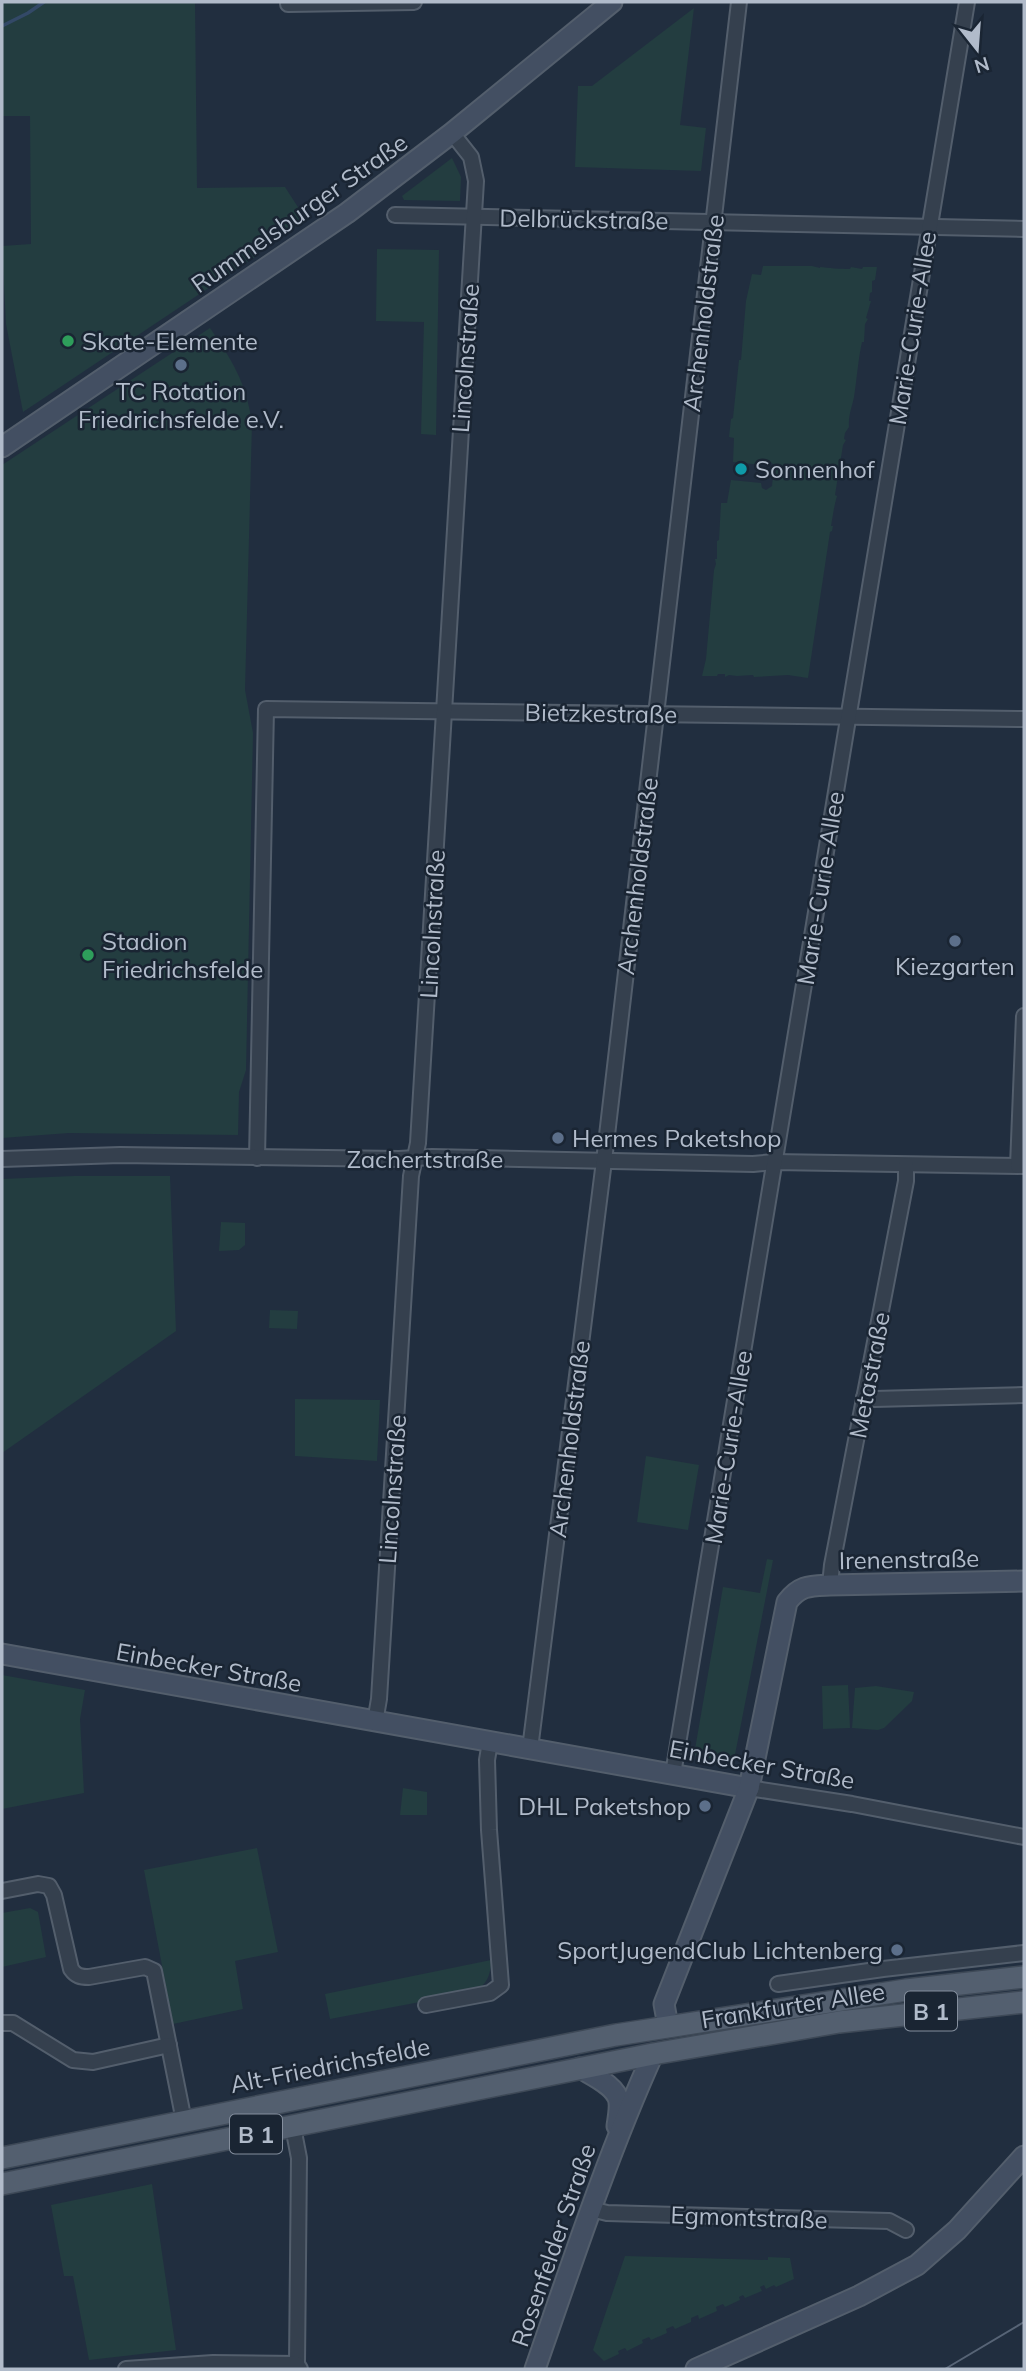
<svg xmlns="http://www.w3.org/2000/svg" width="1026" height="2371" font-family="Mulish,sans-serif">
<rect width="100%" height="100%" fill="#212e3f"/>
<!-- green -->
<g fill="#233d40">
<path d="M2,2H195L197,188L285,187L305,218L256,251L258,255L23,412L6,324L2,246L31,244L30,116H2Z"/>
<path d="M694,8L680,125L706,128L701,171L575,167L578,86H592Z"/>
<path d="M452,158L461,177L460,201L404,200L402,196Z"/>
<path d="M377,249L439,250L436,435L421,434L424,322L376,321Z"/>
<path d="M763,266H812L820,268V267C828,268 840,269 850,269L851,267L862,269L863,267H877L875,280L872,281V292L870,293L869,301H871L866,318L868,319L865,324L864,342H862C858,360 857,378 854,397C852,407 848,416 849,427L845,433L844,439L846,440L843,445L835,495L837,496C834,506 833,515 831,526H833L832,531L830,532L808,678L788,675L754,677L753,675L737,676L729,675L725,677V674H718L717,676H702L706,659L714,570L716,564L715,559H717V541L719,540L721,503H727L731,480L761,483L762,488L766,490L772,486L774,467L772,463L766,461L762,465L733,462L734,438L729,437L731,419L733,418L739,360H741L746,301L752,274L761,275Z"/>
<path d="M210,328C233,362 246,382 252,423L245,690L253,733L246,1070L239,1092L238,1135L69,1133L2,1138V465Z"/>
<path d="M74,1176H170L176,1331L2,1453V1179Z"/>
<path d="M221,1222L245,1223V1245L239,1250L219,1251Z"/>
<path d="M270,1310L298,1311L297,1329L269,1328Z"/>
<path d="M295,1399L380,1400L377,1461L295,1456Z"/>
<path d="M646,1456L699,1465L688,1530L637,1522Z"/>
<path d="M767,1559L773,1560L733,1765L728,1764V1762L694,1755L723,1587L760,1593Z"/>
<path d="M2,1675L85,1690L80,1719L84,1793L2,1809Z"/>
<path d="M848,1685L850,1728L823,1729L822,1686Z"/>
<path d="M876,1686L914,1692L912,1701L884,1728L878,1730L852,1728L855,1688Z"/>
<path d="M403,1788L427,1792V1815H400Z"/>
<path d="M257,1848L278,1952L235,1961L243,2009L173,2024L144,1870Z"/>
<path d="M30,1908L38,1912L46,1957L2,1967V1913Z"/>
<path d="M491,1960C491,1975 487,1985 473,1992L330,2019L325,1994Z"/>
<path d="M152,2184L176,2350L89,2360L73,2276H64L51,2205Z"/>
<path d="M625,2256L768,2260V2257L790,2258L794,2279L776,2287L774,2285L766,2289L764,2285L760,2287L762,2291L745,2298L743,2295L739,2297L740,2300L725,2307L723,2304L716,2307L717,2311L699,2319L698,2315L691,2318V2322L675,2329L673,2326L666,2329L667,2333L651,2340L649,2337L642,2340L643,2343L627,2351L625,2348L618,2351L619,2354L604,2361L593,2350Z"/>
</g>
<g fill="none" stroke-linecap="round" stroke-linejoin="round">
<!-- stream -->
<path stroke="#334967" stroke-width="3.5" d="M2,26L28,13L44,2"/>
<!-- street casing -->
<g stroke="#535e6c" stroke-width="18">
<g id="street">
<path d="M288,4L414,2"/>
<path d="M395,215L1024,229"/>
<path d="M257,1158L266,709L1024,719"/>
<path d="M2,1159L120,1155L399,1159L432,1157L753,1164L774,1162L1024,1166"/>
<path d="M1018,1166L1024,1016"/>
<path d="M864,1397L874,1399L1024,1395"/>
<path d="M830,1585L832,1565L906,1181V1165"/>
<path d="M375,1722L379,1699L411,1176L418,1143L476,181L471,157L452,133"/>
<path d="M530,1749L604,1161L739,2"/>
<path d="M673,1774L967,2"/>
<path d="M749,1788L852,1804L1024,1837"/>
<path d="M2,1891L38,1884L49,1886L54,1895L71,1969C76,1976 80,1977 89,1977L145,1967L154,1971L184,2121"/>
<path d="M778,1984L883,1969L1024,1953"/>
<path d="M426,2005L490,1993L501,1985L489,1830L487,1760L490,1742"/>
<path d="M2,2023H13L73,2060L93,2062L169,2045"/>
<path d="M293,2127L299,2158L297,2364L300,2369"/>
<path d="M591,2209L607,2213L889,2221L906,2230"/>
<path d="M126,2369L213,2363L297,2364"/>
</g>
</g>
<!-- secondary casing -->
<g stroke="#535e6c" stroke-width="23">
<g id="secondary">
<path d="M2,447L347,213L452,133L612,2"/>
<path d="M2,1654L749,1788"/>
<path d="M668,2026L664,2004L749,1788L787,1602C800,1585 810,1586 830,1585L1024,1581"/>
<path d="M580,2068C593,2076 617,2086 619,2102C620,2109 618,2118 617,2126"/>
<path d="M535,2369C572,2263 607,2156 653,2054"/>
<path d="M696,2369L859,2296L917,2265L957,2230L1024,2156"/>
</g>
</g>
<!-- primary casing -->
<g stroke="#3e4957" stroke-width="24">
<g id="primary">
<path d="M2,2158L616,2035L906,1990L1024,1977"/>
<path d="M2,2184L653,2054L839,2022L1024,2002"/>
</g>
</g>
<!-- street -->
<use href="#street" stroke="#35404e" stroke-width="14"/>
<!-- secondary -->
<use href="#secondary" stroke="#434f62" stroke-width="19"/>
<!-- primary -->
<use href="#primary" stroke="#535f6f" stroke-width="21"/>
<!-- tram -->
<path stroke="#576476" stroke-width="2" d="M945,2369L1024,2322"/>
</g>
<!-- markers -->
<g fill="#2e9e5b" stroke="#1a2533" stroke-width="2.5">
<circle cx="68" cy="341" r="7"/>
<circle cx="88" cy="955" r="7"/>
</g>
<g fill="#5c6f8a" stroke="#1a2533" stroke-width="2.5">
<circle cx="181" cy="365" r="7"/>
<circle cx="955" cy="941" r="7"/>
<circle cx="558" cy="1138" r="7"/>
<circle cx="705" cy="1806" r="7"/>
<circle cx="897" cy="1950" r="7"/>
</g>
<circle fill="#0f9aa8" stroke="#1a2533" stroke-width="2.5" cx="741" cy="469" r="7"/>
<g text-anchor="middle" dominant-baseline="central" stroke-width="5" stroke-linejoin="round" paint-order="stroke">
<!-- shield labels -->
<g fill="#1a2533" stroke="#848e9d" stroke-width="2">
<rect x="905" y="1991.5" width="52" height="39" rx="5"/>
<rect x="230" y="2114.5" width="52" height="39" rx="5"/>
</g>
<g font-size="23" font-weight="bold" fill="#b1bbca">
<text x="931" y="2011">B 1</text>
<text x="256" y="2134">B 1</text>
</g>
<!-- street labels -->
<g font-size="24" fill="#b1bbca" stroke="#1a2533">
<text transform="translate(299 213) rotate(-35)">Rummelsburger Straße</text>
<text transform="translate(584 219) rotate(1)">Delbrückstraße</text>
<text transform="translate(703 313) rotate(-83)">Archenholdstraße</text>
<text transform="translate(912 328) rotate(-81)">Marie-Curie-Allee</text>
<text transform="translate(465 358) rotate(-86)">Lincolnstraße</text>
<text transform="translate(601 713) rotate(1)">Bietzkestraße</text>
<text transform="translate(637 876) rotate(-83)">Archenholdstraße</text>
<text transform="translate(820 888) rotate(-81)">Marie-Curie-Allee</text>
<text transform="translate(432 924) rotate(-87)">Lincolnstraße</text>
<text x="425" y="1159">Zachertstraße</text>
<text transform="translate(869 1375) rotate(-79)">Metastraße</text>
<text transform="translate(569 1439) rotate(-83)">Archenholdstraße</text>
<text transform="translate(728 1447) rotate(-81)">Marie-Curie-Allee</text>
<text transform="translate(392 1489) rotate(-86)">Lincolnstraße</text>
<text transform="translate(909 1559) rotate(-1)">Irenenstraße</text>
<text transform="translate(209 1667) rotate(10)">Einbecker Straße</text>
<text transform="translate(762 1764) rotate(10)">Einbecker Straße</text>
<text transform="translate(793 2005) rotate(-9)">Frankfurter Allee</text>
<text transform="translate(330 2065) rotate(-11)">Alt-Friedrichsfelde</text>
<text transform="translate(749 2217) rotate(2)">Egmontstraße</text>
<text transform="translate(553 2245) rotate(-71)">Rosenfelder Straße</text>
</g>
<!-- poi labels -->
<g font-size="24" fill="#b1bbca" stroke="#1a2533" text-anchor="start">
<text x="82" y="341">Skate-Elemente</text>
<text x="181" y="391" text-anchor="middle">TC Rotation<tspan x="181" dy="28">Friedrichsfelde e.V.</tspan></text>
<text x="755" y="469">Sonnenhof</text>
<text x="102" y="941">Stadion<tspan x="102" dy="28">Friedrichsfelde</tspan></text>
<text x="955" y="966" text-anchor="middle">Kiezgarten</text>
<text x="572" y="1138">Hermes Paketshop</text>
<text x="691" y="1806" text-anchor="end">DHL Paketshop</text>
<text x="883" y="1950" text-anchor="end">SportJugendClub Lichtenberg</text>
</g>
</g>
<!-- border -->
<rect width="1026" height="2371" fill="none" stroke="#b1bbca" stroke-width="7"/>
<!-- north arrow -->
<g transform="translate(977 49) rotate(163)" stroke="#1a2533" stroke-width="5" paint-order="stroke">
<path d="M0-5L12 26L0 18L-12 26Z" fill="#b1bbca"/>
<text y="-10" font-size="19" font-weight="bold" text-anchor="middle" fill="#b1bbca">N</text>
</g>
</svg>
